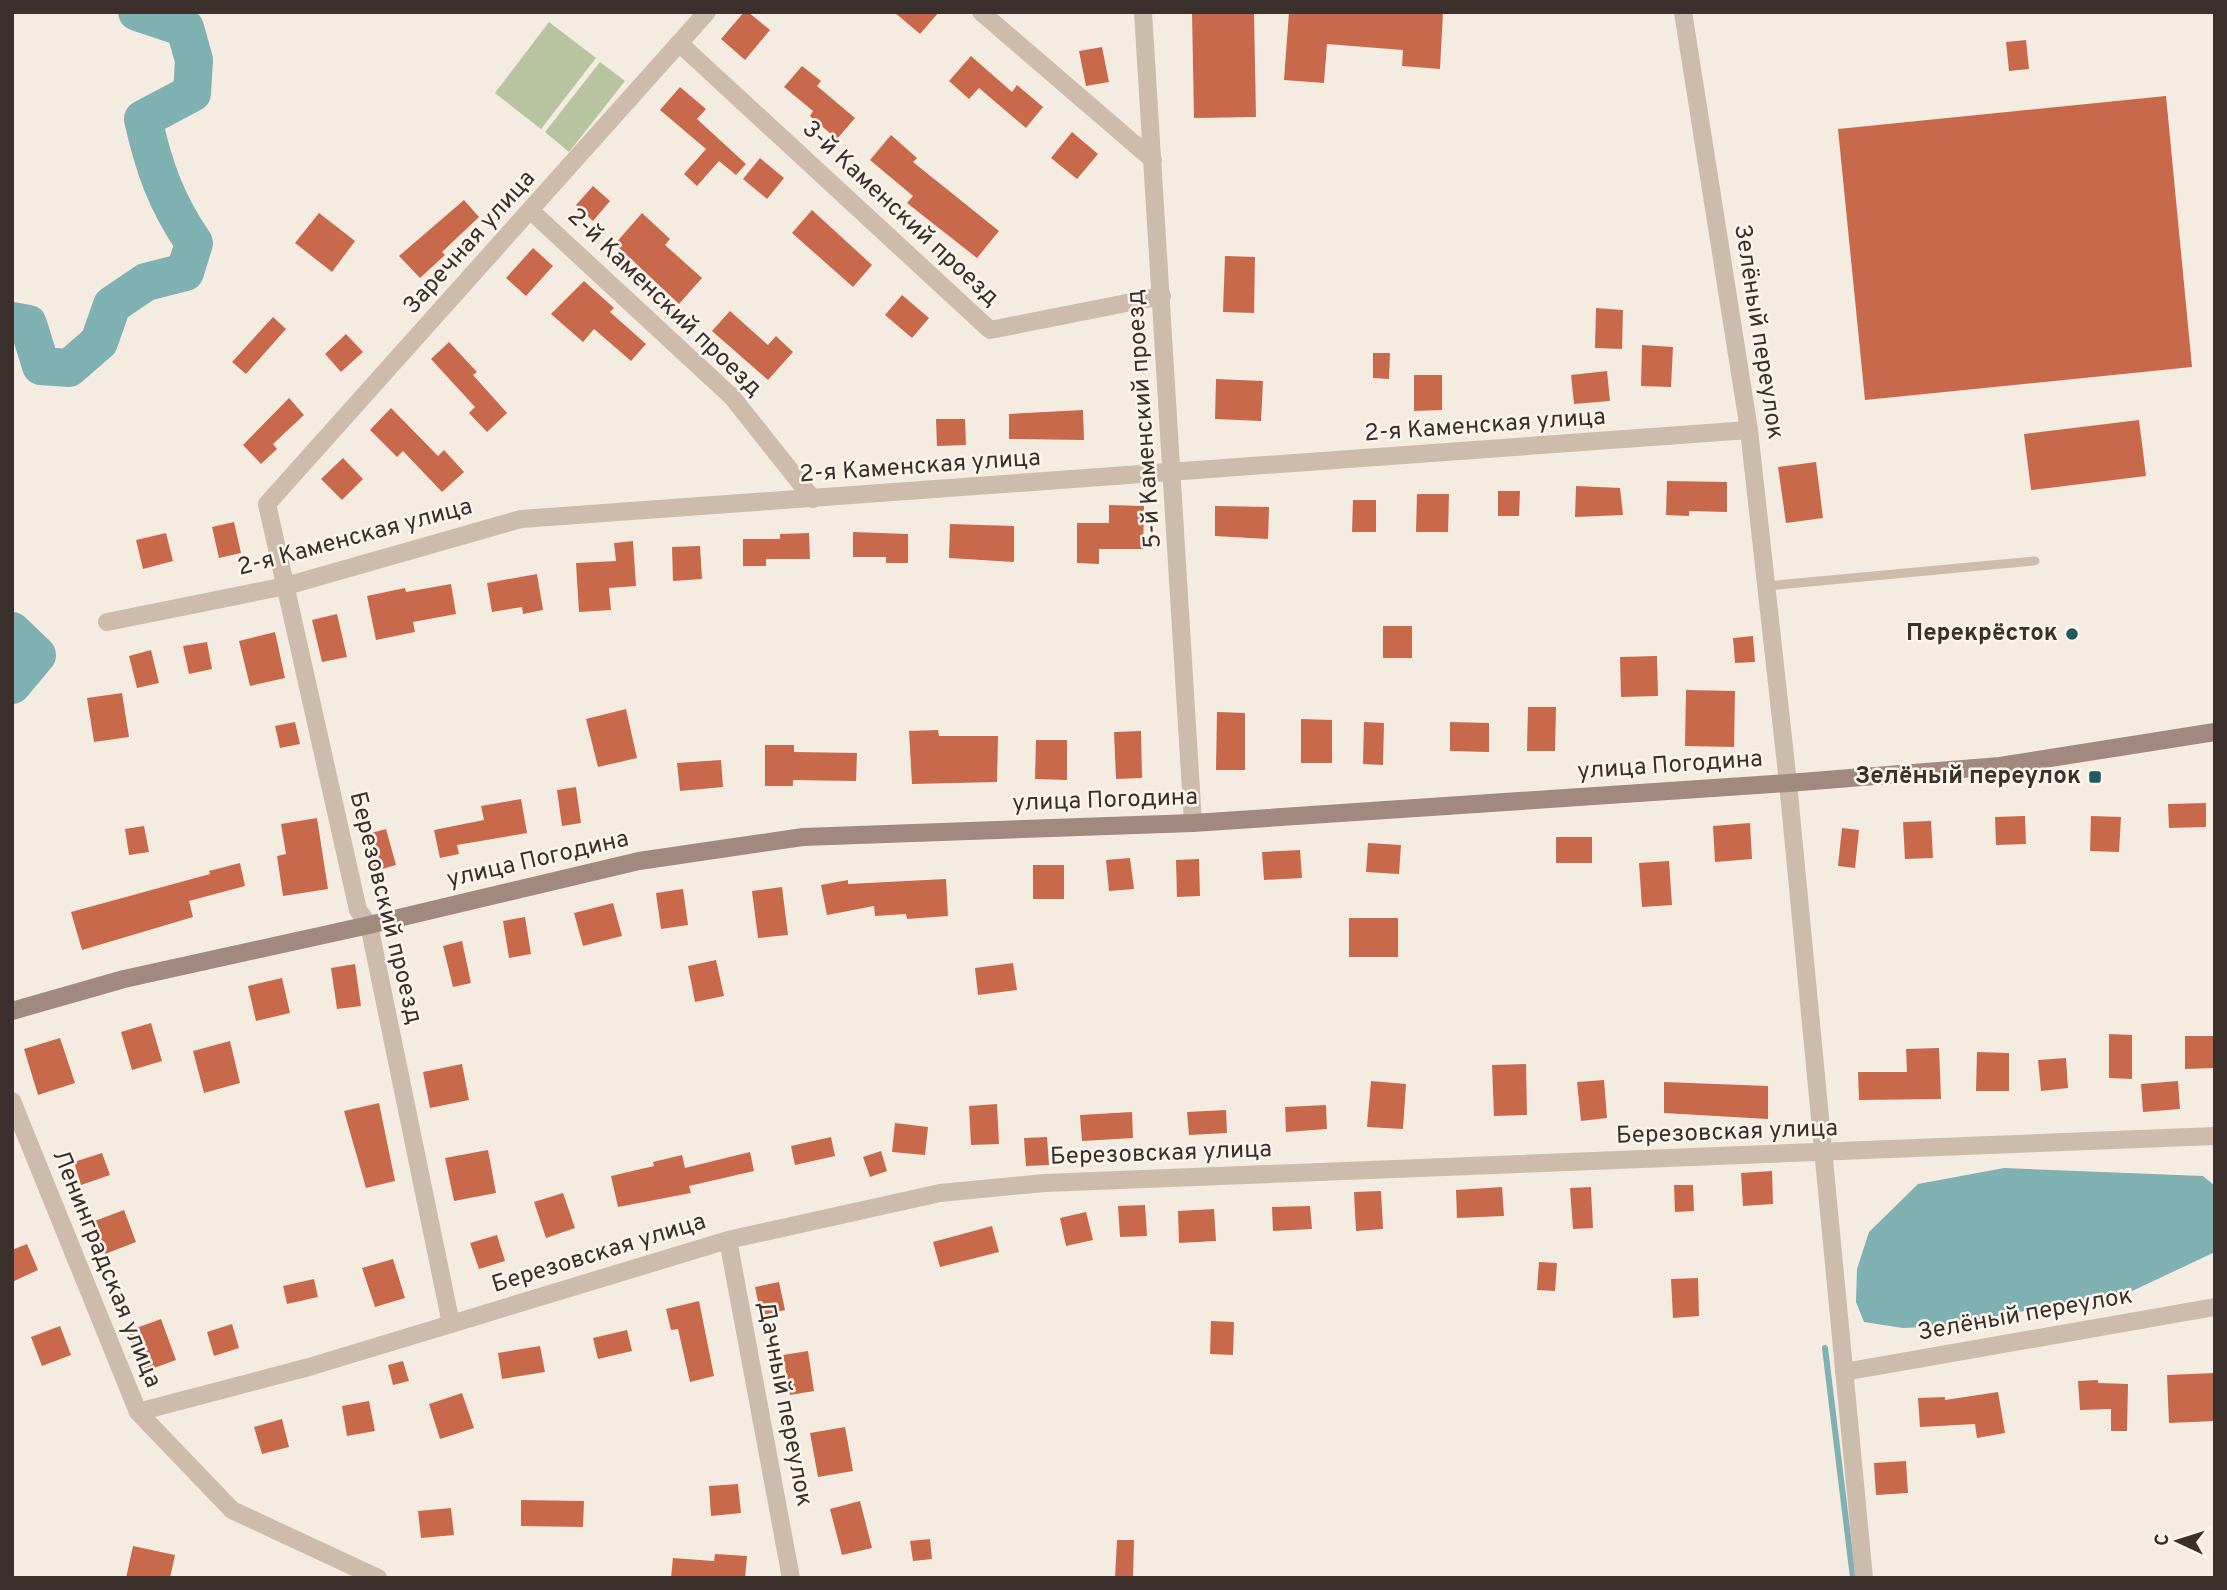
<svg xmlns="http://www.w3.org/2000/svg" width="2227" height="1590" viewBox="0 0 2227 1590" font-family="Overpass,sans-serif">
<rect width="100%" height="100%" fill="#f4ebe1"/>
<g fill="#b8c4a0">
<polygon points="549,22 596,58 541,129 495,93"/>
<polygon points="600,62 625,81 569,152 545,132"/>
</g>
<polygon fill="#7fb0b2" points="2004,1168 2203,1176 2215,1186 2215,1252 2130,1292 1942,1326 1903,1328 1864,1322 1856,1302 1857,1269 1869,1232 1918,1184"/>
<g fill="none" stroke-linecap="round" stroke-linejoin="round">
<polyline stroke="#7fb0b2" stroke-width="6" points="1825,1348 1853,1578"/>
<g stroke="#7fb0b2" stroke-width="38">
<path d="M12 321 28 324 41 366 69 368 99 342 112 305 146 282 185 272 194 243C166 202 154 168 143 119L192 93 194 60 185 28 137 12"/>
<polyline points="12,631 37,655 12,685"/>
</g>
</g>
<g fill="#c8694b">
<polygon points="744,12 748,12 770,30 745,60 721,39"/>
<polygon points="894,12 939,12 920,34"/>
<polygon points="1192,12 1254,12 1256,117 1194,118"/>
<polygon points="1289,12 1443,12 1440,69 1402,66 1403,50 1327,44 1324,83 1284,80"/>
<polygon points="2026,40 2029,69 2009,71 2006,42"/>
<polygon points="1102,47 1109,82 1086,86 1079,51"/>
<polygon points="971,56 1012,92 1017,85 1043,107 1026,128 979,88 969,99 949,81"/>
<polygon points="802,66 821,81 817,86 855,118 837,139 810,116 813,111 784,87"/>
<polygon points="680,87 706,109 697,119 746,164 736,175 719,161 697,186 684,174 706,149 660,110"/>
<polygon points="2166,96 2192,367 1865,400 1838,129"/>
<polygon points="1072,132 1098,154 1077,179 1051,158"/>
<polygon points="891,135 917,158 913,162 999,231 977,258 907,203 913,196 870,160"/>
<polygon points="760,158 784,178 767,199 743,179"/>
<polygon points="593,186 610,201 593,221 576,205"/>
<polygon points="464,200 479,217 442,252 445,255 420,278 399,256"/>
<polygon points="812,210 872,265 853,287 792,233"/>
<polygon points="319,213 355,241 332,272 295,243"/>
<polygon points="642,213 670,239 665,245 702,278 679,304 615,244"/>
<polygon points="533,248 553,266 526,296 506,278"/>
<polygon points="1225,256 1255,257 1254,313 1223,312"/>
<polygon points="584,281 614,308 610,312 646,344 631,361 594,329 583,342 551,314"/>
<polygon points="902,295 929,318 912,338 885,315"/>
<polygon points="1596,308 1623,310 1622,349 1595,348"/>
<polygon points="730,311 768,345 776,336 793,352 768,380 712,331"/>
<polygon points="273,317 286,329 246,374 232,362"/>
<polygon points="346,334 363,352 341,372 325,354"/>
<polygon points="449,342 477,372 473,375 507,413 487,432 469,413 475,407 431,359"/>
<polygon points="1642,345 1673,347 1671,387 1641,386"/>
<polygon points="1373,353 1390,353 1389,379 1373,378"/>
<polygon points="1607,371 1610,401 1574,404 1571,375"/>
<polygon points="1414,375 1442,375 1442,410 1414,411"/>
<polygon points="1216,379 1263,381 1261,421 1215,419"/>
<polygon points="289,398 304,415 273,444 277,449 261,464 243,445"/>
<polygon points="391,408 438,456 444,450 464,472 442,492 403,451 397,457 370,430"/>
<polygon points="1083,410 1084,440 1009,439 1009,414"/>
<polygon points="936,419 965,419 966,445 937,446"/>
<polygon points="2139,420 2146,476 2031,490 2024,434"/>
<polygon points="343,458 363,479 342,500 321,479"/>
<polygon points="1816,462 1823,518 1786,523 1778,467"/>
<polygon points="1667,481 1727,482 1727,512 1689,511 1689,516 1666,515"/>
<polygon points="1576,486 1620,488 1623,515 1575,517"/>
<polygon points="1498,491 1520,491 1519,516 1498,516"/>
<polygon points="1417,494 1449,494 1448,532 1416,532"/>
<polygon points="1353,500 1376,500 1376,532 1352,532"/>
<polygon points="1109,505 1144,506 1143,549 1099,549 1099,564 1077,563 1077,523 1109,523"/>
<polygon points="1215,506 1269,507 1268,539 1215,536"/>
<polygon points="234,522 241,553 219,558 212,527"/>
<polygon points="950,524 1014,526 1014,562 949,558"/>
<polygon points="853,532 908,534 908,563 886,563 886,557 853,557"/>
<polygon points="166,533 173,561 143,569 136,540"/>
<polygon points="809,533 810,559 766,559 766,566 743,566 743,539 780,539 780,534"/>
<polygon points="633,541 636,586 609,588 611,610 579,612 576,563 616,561 614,543"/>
<polygon points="700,546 702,579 673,581 672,547"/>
<polygon points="537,574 543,610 523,614 522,607 492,612 487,583"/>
<polygon points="451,584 456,614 413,622 415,632 376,640 367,596 405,588 406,592"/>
<polygon points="337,614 347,657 322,662 312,620"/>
<rect x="1383" y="626" width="29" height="32"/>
<polygon points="275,632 285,678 250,686 239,641"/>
<polygon points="1753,636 1755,662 1735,663 1733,638"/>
<polygon points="207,642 212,669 189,674 183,646"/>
<polygon points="151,650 159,683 137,688 129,656"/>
<polygon points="1657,656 1658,696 1621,697 1620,657"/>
<polygon points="1686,690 1735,691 1734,747 1685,746"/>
<polygon points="122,693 129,737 94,742 87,698"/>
<polygon points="1528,707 1556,707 1555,751 1527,751"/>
<polygon points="626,709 637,758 598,767 586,719"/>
<polygon points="1217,712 1245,713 1245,770 1216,770"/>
<polygon points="1301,719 1332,720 1332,763 1301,763"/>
<polygon points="295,722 300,744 280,748 275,726"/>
<polygon points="1364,722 1384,723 1383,765 1363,764"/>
<polygon points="1450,722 1489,723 1489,752 1450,751"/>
<polygon points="938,730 939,736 998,736 997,782 912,784 909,731"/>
<polygon points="1141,731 1142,778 1116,779 1114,732"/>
<polygon points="1036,740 1067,740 1067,780 1035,779"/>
<polygon points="765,745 794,745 794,752 857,753 856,781 793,780 793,786 765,786"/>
<polygon points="721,760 723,787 680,791 677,763"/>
<polygon points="576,787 581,823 562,826 557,790"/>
<polygon points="521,799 527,833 457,845 459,854 440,858 434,830 484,820 481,806"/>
<polygon points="2206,803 2206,827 2169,828 2168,804"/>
<polygon points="2025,816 2026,844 1996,845 1995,817"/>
<polygon points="2091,816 2121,817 2119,852 2090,851"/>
<polygon points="317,818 328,889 283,896 277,856 286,854 281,824"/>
<polygon points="1931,821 1933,858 1905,859 1903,822"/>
<polygon points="1750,823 1752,859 1715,862 1713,826"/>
<polygon points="144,826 149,852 129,855 125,829"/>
<polygon points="1842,828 1859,830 1855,868 1838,866"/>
<polygon points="386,829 396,865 375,871 364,835"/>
<rect x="1556" y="837" width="36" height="26"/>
<polygon points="1368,843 1401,845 1399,874 1366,872"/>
<polygon points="1300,850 1302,878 1264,880 1262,852"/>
<polygon points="1130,858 1134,889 1109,891 1106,860"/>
<polygon points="1199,859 1200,896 1177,897 1176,860"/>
<polygon points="1669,861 1672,905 1642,907 1639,863"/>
<polygon points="240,863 245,886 189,901 193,917 82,950 71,912 210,874 209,871"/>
<rect x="1033" y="865" width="31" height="34"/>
<polygon points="946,879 948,916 907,919 906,914 875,916 874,906 827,915 821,885 848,880 848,884"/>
<polygon points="782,887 788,935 758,938 752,891"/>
<polygon points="683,889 688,925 661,929 656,893"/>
<polygon points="613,903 622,936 583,946 574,913"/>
<polygon points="525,917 531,954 509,958 503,921"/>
<rect x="1349" y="918" width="49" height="39"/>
<polygon points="462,941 471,983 453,987 443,946"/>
<polygon points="716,960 724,996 695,1002 688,966"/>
<polygon points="1013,963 1017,990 978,995 975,968"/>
<polygon points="355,964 361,1006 337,1009 331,968"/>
<polygon points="282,978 290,1013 256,1021 248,986"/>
<polygon points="151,1023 162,1061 132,1070 121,1032"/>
<polygon points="2109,1034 2132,1035 2132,1079 2109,1078"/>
<polygon points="2185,1036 2215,1036 2215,1068 2185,1069"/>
<polygon points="60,1038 75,1083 38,1095 24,1049"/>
<polygon points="230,1041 240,1083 204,1093 193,1051"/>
<polygon points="1939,1048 1941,1099 1859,1100 1858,1072 1907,1072 1906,1049"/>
<polygon points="1977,1052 2009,1053 2009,1091 1976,1091"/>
<polygon points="2066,1058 2068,1088 2041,1091 2038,1060"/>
<polygon points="462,1064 469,1100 430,1108 423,1072"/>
<polygon points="1526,1064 1527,1115 1494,1116 1492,1065"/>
<polygon points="1604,1080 1607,1118 1581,1121 1577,1082"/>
<polygon points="1371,1081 1406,1084 1403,1129 1367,1127"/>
<polygon points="2178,1081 2180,1109 2143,1112 2141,1084"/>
<polygon points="1664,1082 1768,1086 1768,1119 1664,1113"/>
<polygon points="379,1103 395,1181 366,1188 344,1111"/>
<polygon points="997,1104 999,1144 971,1145 969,1106"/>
<polygon points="1326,1105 1327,1129 1286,1132 1285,1107"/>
<polygon points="1226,1110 1227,1133 1189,1135 1187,1112"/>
<polygon points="1132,1112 1133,1138 1082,1141 1080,1115"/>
<polygon points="895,1123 928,1127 925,1155 892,1152"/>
<polygon points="831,1137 835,1156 795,1165 791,1146"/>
<polygon points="1047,1137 1049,1165 1026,1166 1024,1138"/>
<polygon points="488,1150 496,1193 454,1201 445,1158"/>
<polygon points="881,1151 887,1171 870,1177 863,1157"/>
<polygon points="750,1152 754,1171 689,1186 691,1193 618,1207 611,1176 654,1166 653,1162 682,1155 685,1168"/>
<polygon points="102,1153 110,1175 81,1185 74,1162"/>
<polygon points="1772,1171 1773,1204 1743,1206 1741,1173"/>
<polygon points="1674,1185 1693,1185 1694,1211 1675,1212"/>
<polygon points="1502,1187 1504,1216 1457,1218 1456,1190"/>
<polygon points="1591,1187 1593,1228 1573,1229 1570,1188"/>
<polygon points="1381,1191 1383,1229 1356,1231 1354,1192"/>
<polygon points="563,1193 575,1228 546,1238 534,1202"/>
<polygon points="1145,1205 1147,1236 1120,1237 1118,1206"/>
<polygon points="1310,1206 1312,1229 1273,1231 1272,1207"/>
<polygon points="1214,1209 1216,1241 1179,1243 1178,1211"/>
<polygon points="124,1210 136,1242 105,1254 92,1222"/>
<polygon points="1086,1212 1093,1240 1066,1246 1060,1218"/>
<polygon points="992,1226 999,1252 940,1267 933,1242"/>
<polygon points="497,1235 505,1261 479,1269 470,1243"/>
<polygon points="27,1244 38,1270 12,1282 12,1250"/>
<polygon points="393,1259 405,1298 375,1307 362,1268"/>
<polygon points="1539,1262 1557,1263 1555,1291 1537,1290"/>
<polygon points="1698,1278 1699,1316 1673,1318 1671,1279"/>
<polygon points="314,1279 318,1297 287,1304 283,1286"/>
<polygon points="779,1282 785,1310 761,1316 755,1287"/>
<polygon points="699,1301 714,1376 690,1382 678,1329 671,1330 666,1309"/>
<polygon points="161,1319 176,1360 143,1372 128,1331"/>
<polygon points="1211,1321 1234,1322 1233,1355 1210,1354"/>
<polygon points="232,1324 239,1348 214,1356 207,1332"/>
<polygon points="60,1326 71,1355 42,1366 31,1337"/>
<polygon points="627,1330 632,1351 598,1359 593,1338"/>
<polygon points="540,1346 545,1372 502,1379 498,1353"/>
<polygon points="808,1351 814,1391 790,1395 783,1355"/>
<polygon points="403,1361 409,1381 393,1385 388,1365"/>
<polygon points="2215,1373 2215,1421 2169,1423 2167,1375"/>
<polygon points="2098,1380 2098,1383 2128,1384 2127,1431 2111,1431 2111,1409 2080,1410 2078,1381"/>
<polygon points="1998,1392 2005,1433 1977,1438 1975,1424 1920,1427 1918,1398 1945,1397 1945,1400"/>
<polygon points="462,1393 474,1428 440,1439 429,1404"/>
<polygon points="369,1401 375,1431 347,1436 342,1406"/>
<polygon points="282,1419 289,1447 262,1454 254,1427"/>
<polygon points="845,1427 853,1471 818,1477 810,1433"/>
<polygon points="1906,1461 1908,1493 1876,1495 1874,1463"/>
<polygon points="738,1484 741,1513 711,1516 709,1486"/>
<polygon points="521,1500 584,1501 583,1527 521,1526"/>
<polygon points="860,1501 872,1548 842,1555 830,1509"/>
<polygon points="451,1508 454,1535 421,1538 418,1511"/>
<polygon points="930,1539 932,1559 913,1561 910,1541"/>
<polygon points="1117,1540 1134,1540 1133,1578 1115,1578"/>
<polygon points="133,1546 175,1555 170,1578 126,1578"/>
<polygon points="715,1554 747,1556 745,1578 671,1578 673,1558 714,1561"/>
</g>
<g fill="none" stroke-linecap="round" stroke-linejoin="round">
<polyline stroke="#cdbbac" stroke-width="9" points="1766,586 2035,561"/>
<g stroke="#cdbbac" stroke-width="18">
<polyline points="981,12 1153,160"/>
<polyline points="1143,12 1193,823"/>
<polyline points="1683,12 1749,430 1788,783 1864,1578"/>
<polyline points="679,43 990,330 1162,296"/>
<polyline points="531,211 732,397 813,499"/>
<polyline points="107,622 286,586 521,519 1749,430"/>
<polyline points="12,1101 138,1412 232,1510 378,1578"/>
<polyline points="728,1240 791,1578"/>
<polyline points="451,1324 369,925 358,910 267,504 707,12"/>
<polyline points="1844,1372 2215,1307"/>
<polyline points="138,1412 309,1367 728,1240 940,1193 1045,1183 2215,1136"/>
</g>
<polyline stroke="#a18a7d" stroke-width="18" points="12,1011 124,979 369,925 639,861 803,837 1193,823 1788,783 2000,766 2215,732"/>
</g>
<g fill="#1f5a5e" stroke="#fbf5ee" stroke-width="2.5">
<circle cx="2072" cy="634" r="7"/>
<rect x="2088" y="770" width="14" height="14" rx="3.5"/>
</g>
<g text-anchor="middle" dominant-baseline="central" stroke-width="5" stroke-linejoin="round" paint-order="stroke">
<g font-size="24" fill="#3b302b" stroke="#fbf5ee">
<text transform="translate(900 214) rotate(43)">3-й Каменский проезд</text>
<text transform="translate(470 243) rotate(-48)">Заречная улица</text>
<text transform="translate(664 303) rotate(44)">2-й Каменский проезд</text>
<text transform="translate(1758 332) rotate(81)">Зелёный переулок</text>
<text transform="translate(1145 419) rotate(-94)">5-й Каменский проезд</text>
<text transform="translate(1485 426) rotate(-4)">2-я Каменская улица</text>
<text transform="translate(920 467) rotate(-4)">2-я Каменская улица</text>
<text transform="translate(355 538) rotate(-15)">2-я Каменская улица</text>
<text transform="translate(1670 766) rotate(-4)">улица Погодина</text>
<text transform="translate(1105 801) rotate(-2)">улица Погодина</text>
<text transform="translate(538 860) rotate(-13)">улица Погодина</text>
<text transform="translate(385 908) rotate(76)">Березовский проезд</text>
<text transform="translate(1727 1133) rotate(-2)">Березовская улица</text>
<text transform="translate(1161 1154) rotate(-2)">Березовская улица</text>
<text transform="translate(599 1254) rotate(-17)">Березовская улица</text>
<text transform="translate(106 1269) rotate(68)">Ленинградская улица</text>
<text transform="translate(2025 1315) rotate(-10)">Зелёный переулок</text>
<text transform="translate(784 1404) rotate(79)">Дачный переулок</text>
</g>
<g font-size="24" font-weight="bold" fill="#3b302b" stroke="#fbf5ee" text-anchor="end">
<text x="2058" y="634">Перекрёсток</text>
<text x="2081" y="777">Зелёный переулок</text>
</g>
</g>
<rect width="2227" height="1590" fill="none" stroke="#3b302b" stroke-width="28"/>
<g transform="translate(2178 1541) rotate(274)" stroke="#fbf5ee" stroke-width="5" paint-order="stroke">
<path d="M0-5L12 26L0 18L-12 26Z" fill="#3b302b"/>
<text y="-10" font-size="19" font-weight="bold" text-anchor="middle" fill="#3b302b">С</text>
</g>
</svg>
